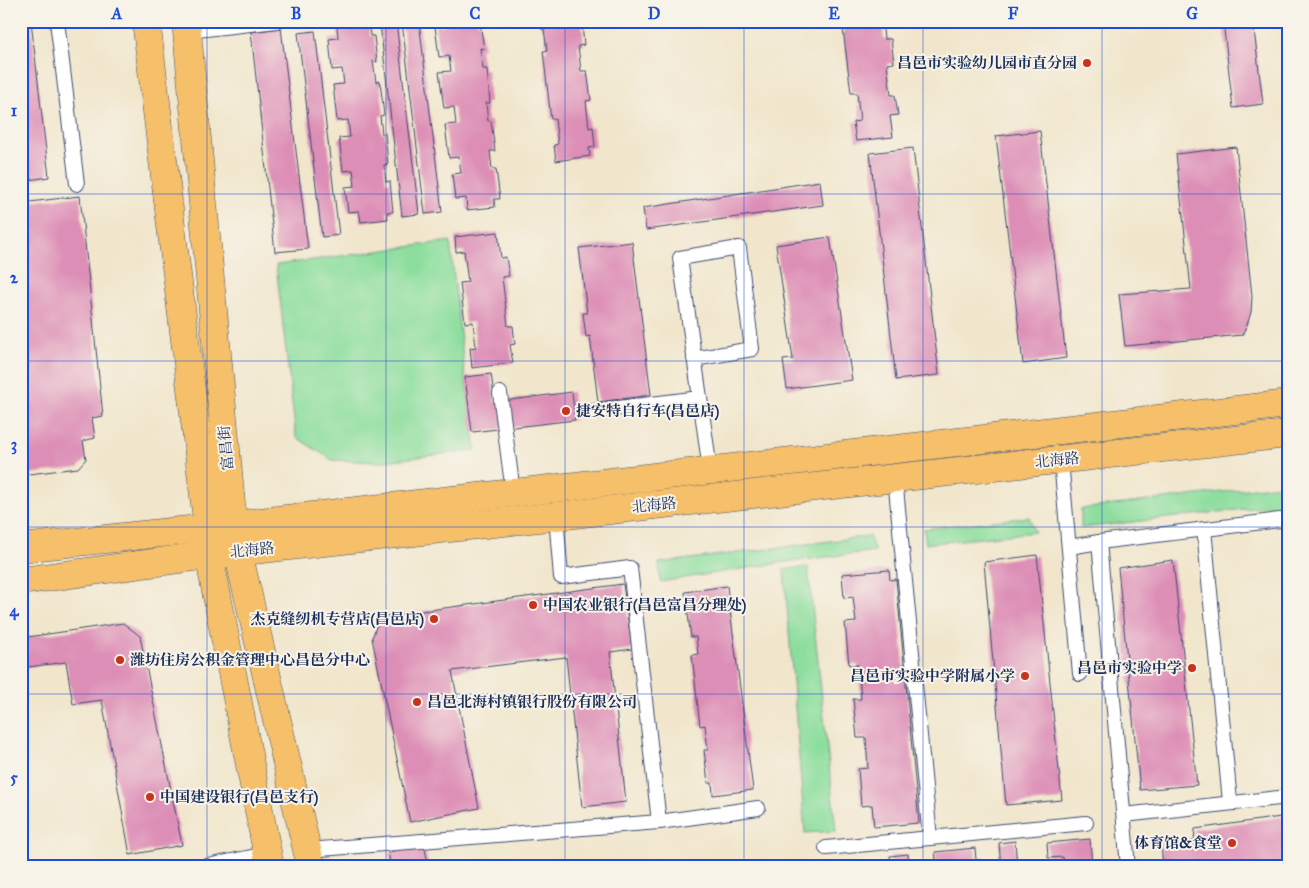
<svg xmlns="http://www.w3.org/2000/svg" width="1309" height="888" viewBox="0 0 1309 888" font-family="'IM FELL Great Primer','Noto Serif SC',serif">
<rect width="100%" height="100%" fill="#f7f3e8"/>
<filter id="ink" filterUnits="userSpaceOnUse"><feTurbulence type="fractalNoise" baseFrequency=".02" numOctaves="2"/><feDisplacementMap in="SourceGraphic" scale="10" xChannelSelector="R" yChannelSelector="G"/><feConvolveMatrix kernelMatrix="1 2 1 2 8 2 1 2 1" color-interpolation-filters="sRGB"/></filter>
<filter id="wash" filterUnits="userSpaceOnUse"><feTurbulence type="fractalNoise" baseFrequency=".0096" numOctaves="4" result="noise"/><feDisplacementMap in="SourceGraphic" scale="20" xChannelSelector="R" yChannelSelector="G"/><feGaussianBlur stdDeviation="1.12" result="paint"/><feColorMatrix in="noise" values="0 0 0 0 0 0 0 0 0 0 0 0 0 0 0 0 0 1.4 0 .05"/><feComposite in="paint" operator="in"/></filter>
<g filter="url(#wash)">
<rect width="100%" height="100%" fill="#f1e6cc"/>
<g fill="#8dde9e" stroke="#54867e">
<polygon points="450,241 465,377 476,450 378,462 332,460 296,437 276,265"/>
<polygon points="1288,484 1288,504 1081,528 1081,509"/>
<polygon points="1029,517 1035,532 926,544 924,529"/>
<polygon points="869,536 875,551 779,563 660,582 659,563"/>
<polygon points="808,567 836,831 805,833 784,569"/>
</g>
<g id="blocks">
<g fill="#dd8eb6">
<polygon points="21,21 31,21 49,177 21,181"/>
<polygon points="360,21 369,21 370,36 374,36 377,62 373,61 376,82 380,81 384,115 380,116 382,134 385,133 388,164 384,165 386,182 390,181 393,212 387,212 388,219 361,222 359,211 348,212 345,187 355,186 353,170 343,171 339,138 350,137 348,120 337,121 333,85 344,84 342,69 332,70 329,39 338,38 337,24"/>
<polygon points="409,21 419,21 442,212 425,214 402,22"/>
<polygon points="444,21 477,21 477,23 480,23 484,49 480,48 483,69 487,69 490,103 486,103 488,121 491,121 495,151 490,151 492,169 496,169 500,199 494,199 495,207 467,210 466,198 455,199 452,174 461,173 459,157 449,158 445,125 456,124 454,107 444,108 439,72 451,71 449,56 439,57 435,26 445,25"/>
<polygon points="540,21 576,21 576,25 582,24 584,45 578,46 581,71 587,71 591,100 586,101 589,128 593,127 595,147 589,148 590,156 556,161 554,145 558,144 555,119 551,119 543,51 547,51 544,29 541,29"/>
<polygon points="842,21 882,21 884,39 891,39 894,63 887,64 891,95 895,95 898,115 890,116 893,137 856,141 853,122 860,121 857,93 851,93"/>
<polygon points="1223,21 1253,21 1263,104 1233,108"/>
<polygon points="396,22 419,214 402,216 380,24"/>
<polygon points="281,28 308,249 275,252 251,32"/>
<polygon points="315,31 339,235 322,237 298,33"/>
<polygon points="1040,131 1066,358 1023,364 996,136"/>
<polygon points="1236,147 1252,296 1251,312 1247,325 1242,335 1125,346 1119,294 1191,289 1176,154"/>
<polygon points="913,148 939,375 896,380 870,153"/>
<polygon points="820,181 823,205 646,230 643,208"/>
<polygon points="80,196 103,416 92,418 95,438 83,441 86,459 78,468 21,475 21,203"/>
<polygon points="498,232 501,258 506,257 509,276 502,277 508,326 513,326 515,344 510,345 513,363 472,368 470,348 476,347 473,322 465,323 460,283 468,282 464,251 456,252 455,237"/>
<polygon points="830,237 852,380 787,389 783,360 793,359 776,245"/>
<polygon points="632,242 651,395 598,402 590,336 586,337 583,313 587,313 579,248"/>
<polygon points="491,374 495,402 572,392 575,420 472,432 465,377"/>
<polygon points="1037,555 1062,800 1006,805 984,562"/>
<polygon points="1173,560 1197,785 1140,790 1118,568"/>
<polygon points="889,570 890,580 896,579 919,823 874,827 872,805 861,806 858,769 868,768 866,738 857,738 853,699 861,699 858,665 849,665 845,623 856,622 853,597 844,598 842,574"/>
<polygon points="623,584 632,649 610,652 626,802 582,807 566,657 452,671 479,808 410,822 372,638 376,627 385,616"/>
<polygon points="727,586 753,790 713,795 712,783 708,783 704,750 708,750 705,725 700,726 692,655 698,654 696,637 691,637 685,592"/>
<polygon points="123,623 140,636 182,845 130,855 102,700 73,704 66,662 21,668 21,638"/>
<polygon points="1288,816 1288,867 1163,867 1161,845 1194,841 1195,829"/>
<polygon points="1090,839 1092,867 1064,867 1063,857 1048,858 1047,843"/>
<polygon points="1015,841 1017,867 1001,867 999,843"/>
<polygon points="424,845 429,867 391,867 388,852"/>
<polygon points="975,848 976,860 981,860 982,867 937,867 935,852"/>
<polygon points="908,854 909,867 891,867 890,856"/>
</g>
</g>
</g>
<g filter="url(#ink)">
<use href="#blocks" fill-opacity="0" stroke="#3b4a6e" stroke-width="1"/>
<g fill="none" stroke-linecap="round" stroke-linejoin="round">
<defs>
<g id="lane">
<polyline points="57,21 77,184"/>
<polyline points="188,31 277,21"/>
<polyline points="500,393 513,492"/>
<polyline points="700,398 710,470"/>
<polyline points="594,411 700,398 680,258 739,248 752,349 694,359"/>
<polyline points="1061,460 1080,674"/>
<polyline points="895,478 930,838"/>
<polyline points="556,516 561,577 630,568 659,822"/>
<polyline points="1204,529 1230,802"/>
<polyline points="1069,547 1099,542"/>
<polyline points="21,811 23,820"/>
<polyline points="1124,815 1288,797"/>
<polyline points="826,848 1086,823"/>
<polyline points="308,850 659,822 758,808"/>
<polyline points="202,867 267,854"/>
<polyline points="1128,867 1099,542 1288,519"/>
</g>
<g id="primary">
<polyline points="146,21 208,528 209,555 270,867"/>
<polyline points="186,21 233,525 238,552 311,867"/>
<polyline points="21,548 208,528 1288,404"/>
<polyline points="21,581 209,555 1288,434"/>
</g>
</defs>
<use href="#lane" stroke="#3b4a6e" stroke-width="16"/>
<use href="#primary" stroke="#3b4a6e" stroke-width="29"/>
<use href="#lane" stroke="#fff" stroke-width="14"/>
<use href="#primary" stroke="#f6c06b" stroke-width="28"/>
</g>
</g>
<path fill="none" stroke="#1d4ed8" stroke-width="1" stroke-opacity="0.55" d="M207 21V867M386 21V867M565 21V867M744 21V867M923 21V867M1102 21V867M21 194H1288M21 361H1288M21 527H1288M21 694H1288"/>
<g fill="#c8321e" stroke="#f7f3e8" stroke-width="2">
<circle cx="1087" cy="63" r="5"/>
<circle cx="566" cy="411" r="5"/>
<circle cx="533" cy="605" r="5"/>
<circle cx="434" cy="619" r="5"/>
<circle cx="120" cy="660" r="5"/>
<circle cx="1192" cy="668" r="5"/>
<circle cx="1025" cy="676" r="5"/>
<circle cx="417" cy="702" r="5"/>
<circle cx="150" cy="797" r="5"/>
<circle cx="1232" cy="843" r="5"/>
</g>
<g text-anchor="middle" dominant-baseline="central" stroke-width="4" stroke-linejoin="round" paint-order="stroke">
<g font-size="15" font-weight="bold" fill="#1b2f5e" stroke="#f7f3e8" text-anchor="end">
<text x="1077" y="63">昌邑市实验幼儿园市直分园</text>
<text x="576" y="411" text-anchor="start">捷安特自行车(昌邑店)</text>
<text x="543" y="605" text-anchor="start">中国农业银行(昌邑富昌分理处)</text>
<text x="424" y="619">杰克缝纫机专营店(昌邑店)</text>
<text x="130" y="660" text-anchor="start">潍坊住房公积金管理中心昌邑分中心</text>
<text x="1182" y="668">昌邑市实验中学</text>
<text x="1015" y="676">昌邑市实验中学附属小学</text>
<text x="427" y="702" text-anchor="start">昌邑北海村镇银行股份有限公司</text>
<text x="160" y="797" text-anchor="start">中国建设银行(昌邑支行)</text>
<text x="1222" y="843">体育馆&amp;食堂</text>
</g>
<g font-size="15" fill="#1b2f5e" stroke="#f7f3e8">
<text transform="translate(226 448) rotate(-95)">富昌街</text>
<text transform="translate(1057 460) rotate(-6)">北海路</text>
<text transform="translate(654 505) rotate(-6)">北海路</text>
<text transform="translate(252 550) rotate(-6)">北海路</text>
</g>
</g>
<rect width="1309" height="888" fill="none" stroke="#f7f3e8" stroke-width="55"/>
<rect x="28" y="28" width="1254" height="832" fill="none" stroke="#1d4ed8" stroke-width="2"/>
<g font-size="16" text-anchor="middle" font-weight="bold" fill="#1d4ed8">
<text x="117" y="19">A</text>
<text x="296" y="19">B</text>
<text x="475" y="19">C</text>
<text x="654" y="19">D</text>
<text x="834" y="19">E</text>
<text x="1013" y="19">F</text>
<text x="1192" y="19">G</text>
<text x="14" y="116">1</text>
<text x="14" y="283">2</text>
<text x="14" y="450">3</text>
<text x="14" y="616">4</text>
<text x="14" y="783">5</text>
</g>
</svg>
